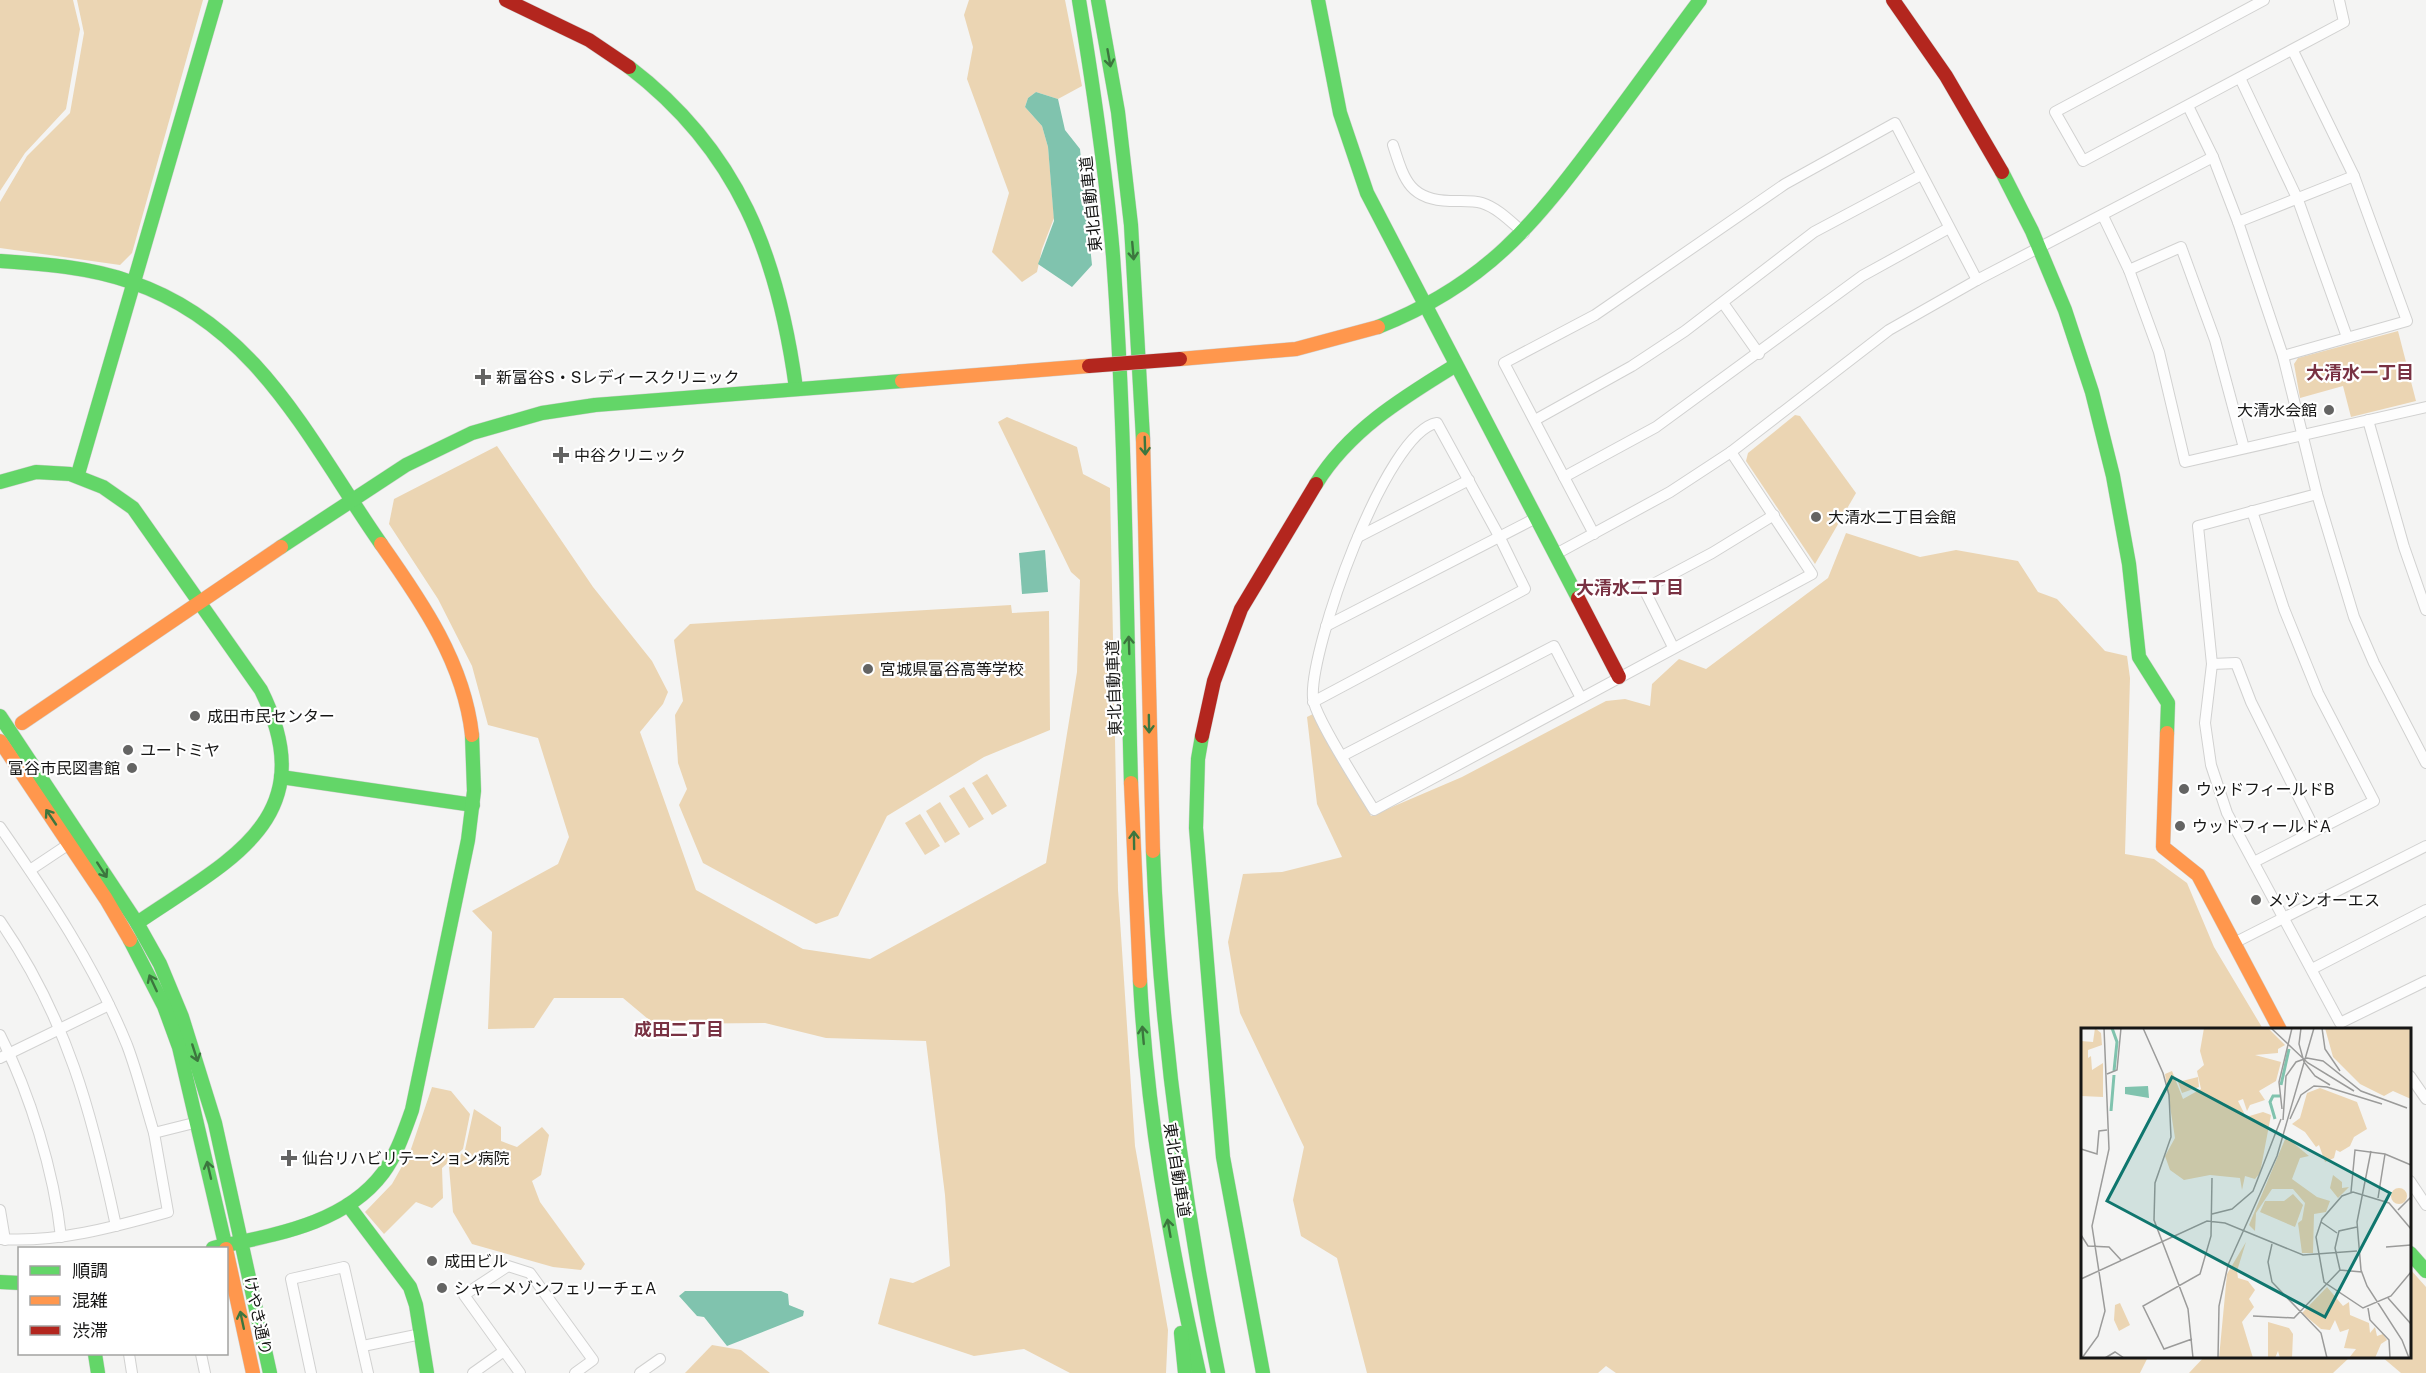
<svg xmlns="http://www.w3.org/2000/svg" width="2426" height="1373" viewBox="0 0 2426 1373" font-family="'Public Sans','Noto Sans JP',sans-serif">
<rect width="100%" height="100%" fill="#f4f4f3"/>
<g fill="#ebd5b3">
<polygon points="0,0 73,0 80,29 66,109 25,153 0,191"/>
<polygon points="77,0 203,0 132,253 120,265 0,248 0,202 27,156 70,113 84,33"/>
<polygon points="969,0 1065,0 1082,86 1058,99 1036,92 1028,98 1025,107 1042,126 1048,147 1054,218 1042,249 1037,272 1022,282 992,252 1009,193 967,79 973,47 964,15"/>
<polygon points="2398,331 2416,401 2351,417 2343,386 2300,398 2294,364 2298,358"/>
<polygon points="1795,415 1800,416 1856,493 1815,564 1746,461 1748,453"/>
<polygon points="1007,417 1077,447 1083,474 1110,488 1118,890 1135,1146 1168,1330 1166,1373 1070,1373 1024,1349 974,1356 878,1324 890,1278 913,1283 950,1266 945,1195 926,1041 826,1038 765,1023 654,1024 623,998 554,998 534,1028 488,1029 492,932 472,911 558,864 569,837 538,738 488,725 472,666 438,599 389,524 394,499 497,446 593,587 652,661 668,692 663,704 640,732 696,890 803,949 870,959 1046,863 1077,672 1080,580 1071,572 998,422"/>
<polygon points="1846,533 1920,557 1956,550 2018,561 2038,592 2057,599 2105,651 2127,656 2130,678 2125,854 2154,859 2187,883 2214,947 2263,1029 2082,1030 2082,1356 2148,1357 2140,1373 1616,1373 1606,1366 1598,1373 1367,1373 1337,1258 1301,1236 1293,1200 1304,1147 1240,1013 1228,942 1243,874 1282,872 1342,857 1317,804 1307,717 1315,713 1371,816 1462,777 1606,701 1625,699 1650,706 1652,684 1679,659 1706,669 1828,578"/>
<polygon points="1011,605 1012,613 1049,611 1050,730 984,757 887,816 838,916 816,924 703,863 679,805 687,789 678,763 675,715 683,701 674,640 690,624"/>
<polygon points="987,774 1007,806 992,815 972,783"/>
<polygon points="964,787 984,819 969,828 949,796"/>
<polygon points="940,802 960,834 945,843 926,811"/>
<polygon points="920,814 940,846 925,855 905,823"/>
<polygon points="432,1087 451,1091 470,1114 463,1149 442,1168 443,1198 432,1208 416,1202 384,1234 365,1212 392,1184 410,1152"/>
<polygon points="474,1109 501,1127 501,1141 517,1147 542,1127 549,1135 541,1175 532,1181 540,1202 585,1264 581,1270 553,1267 472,1244 453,1212 449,1167 465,1150"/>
<polygon points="2410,1269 2426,1287 2426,1373 2401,1373 2382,1357 2410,1356"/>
<polygon points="712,1345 741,1350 770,1373 685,1373"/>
<polygon points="2205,1356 2350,1356 2350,1357 2333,1373 2189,1373"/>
</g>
<g fill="#80c3ae">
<polygon points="1036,92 1058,99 1065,130 1080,149 1092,265 1072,287 1038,264 1054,221 1048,147 1042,126 1025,107 1028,98"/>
<polygon points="1045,550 1048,592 1022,594 1019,553"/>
<polygon points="685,1291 781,1291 788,1294 789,1305 804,1311 803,1316 727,1346 704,1317 697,1316 679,1296"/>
</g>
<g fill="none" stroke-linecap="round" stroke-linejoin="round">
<defs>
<g id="street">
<polyline points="2264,0 2055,112 2083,161 2344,22 2339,0"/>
<polyline points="2240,78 2298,200 2347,337"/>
<polyline points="2188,106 2213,157 2238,222 2283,356 2317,494 2354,617 2374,663 2426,763"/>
<path d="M1393 145C1404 179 1409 200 1450 201 1460 201 1473 200 1482 203 1498 208 1512 223 1524 233"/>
<polyline points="2103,216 2129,270 2159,352 2185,462 2426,407"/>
<polyline points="2238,222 2354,176"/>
<polyline points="2129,270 2181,247 2215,340 2244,448"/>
<polyline points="1723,303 1759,354"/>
<polyline points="2283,356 2407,321 2354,176 2293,51"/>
<polyline points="1535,420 1632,366 1685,331 1814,232 1921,175"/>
<polyline points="2368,420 2404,547 2426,610"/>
<polyline points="1564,477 1656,427 1862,276 1949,228"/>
<polyline points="2317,494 2198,526 2212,664 2205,723 2211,765 2227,813 2340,1023 2426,981"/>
<polyline points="2252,511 2284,609 2318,693 2374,801 2254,862"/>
<polyline points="1594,534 1504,363 1595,315 1785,184 1895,123 1977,280"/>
<polyline points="1358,537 1469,480"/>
<polyline points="1556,554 1670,492 1731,452 1889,330 1977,280 2213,157"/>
<polyline points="1326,626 1536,518"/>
<polyline points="1673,647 1644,589 1712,553 1774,515"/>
<polyline points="2212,664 2236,663 2251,702 2315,830"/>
<path d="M1313 702 1525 589 1499 536 1437 423C1386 431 1309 650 1313 698 1314 716 1362 790 1374 810L1812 574 1731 452"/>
<polyline points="1342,756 1554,646 1581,698"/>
<path d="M0 827C48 896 95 966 127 1045 138 1074 145 1104 154 1133L198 1122"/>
<polyline points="30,870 69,844"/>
<path d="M0 921C67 1018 92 1113 116 1226"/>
<polyline points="2234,943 2426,846"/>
<polyline points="2312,969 2426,910"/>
<path d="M0 1035C30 1093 54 1172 61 1237"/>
<polyline points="0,1058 109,1005"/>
<polyline points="2410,1076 2426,1099"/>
<polyline points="2410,1181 2426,1205"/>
<polyline points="0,1210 5,1240"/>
<path d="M0 1239C57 1243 114 1227 168 1212L154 1133"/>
<polyline points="363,1346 421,1334"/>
<polyline points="129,1354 132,1373"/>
<polyline points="201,1354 205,1373"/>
<polyline points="311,1373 291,1279 344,1267 368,1373"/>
<polyline points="473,1373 504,1351"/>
<polyline points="520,1373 464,1295 508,1266 530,1273 593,1360 575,1373"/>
<polyline points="640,1373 660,1359"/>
</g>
<g id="fast">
<path d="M1079 0C1093 85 1106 170 1113 256 1126 432 1126 607 1131 783"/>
<polyline points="1098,0 1118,112 1131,225 1143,439"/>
<polyline points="1318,0 1340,113 1367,193 1578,598"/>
<path d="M629 67C739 151 778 256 796 388"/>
<polyline points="2002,172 2032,231 2065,310 2092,392 2113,476 2129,564 2139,657 2168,703 2167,733"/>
<path d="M0 261C44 264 89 267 131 282 258 325 309 441 381 544"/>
<path d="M1378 327C1487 284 1534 224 1602 133 1635 89 1667 44 1700 0"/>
<polyline points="78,474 216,0"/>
<path d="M0 482 36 472 70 474 103 487 133 508 261 690C325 819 229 860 137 923"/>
<path d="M1316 484C1349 430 1404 397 1456 365"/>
<polyline points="281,547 406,465 472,433 542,413 595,405 902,381"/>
<polyline points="0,716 137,923 160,964 182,1017 215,1123 270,1373"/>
<polyline points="1202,736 1198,759 1196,828 1223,1157 1263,1373"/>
<polyline points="281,777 473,805"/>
<path d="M1153 851C1160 1027 1183 1200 1218 1373"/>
<polyline points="130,940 164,1006 179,1047 226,1248"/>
<path d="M1140 981C1147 1114 1170 1243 1199 1373"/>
<polyline points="348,1205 410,1287 416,1305 427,1373"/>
<path d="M213 1248C272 1235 344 1225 383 1173 397 1154 404 1132 412 1110L468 840 474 791 472 735"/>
<polyline points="2410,1253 2426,1271"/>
<polyline points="0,1282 20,1283"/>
<polyline points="1181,1333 1185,1373"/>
<polyline points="95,1354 98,1373"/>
</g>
<g id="slow">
<polyline points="1180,359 1296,349 1378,327"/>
<polyline points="902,381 1089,366"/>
<polyline points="1143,439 1153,851"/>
<path d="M381 544C422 602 464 663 472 735"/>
<polyline points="22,723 281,547"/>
<polyline points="2167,733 2163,847 2198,875 2280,1030"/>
<polyline points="0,741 106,899 130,940"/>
<polyline points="1131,783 1140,981"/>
<polyline points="226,1249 253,1373"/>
</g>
<g id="jam">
<polyline points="506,0 589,40 629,67"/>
<polyline points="1893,0 1946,76 2002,172"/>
<polyline points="1578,598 1619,677"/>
<polyline points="1202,736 1214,681 1241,609 1316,484"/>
</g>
</defs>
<use href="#street" stroke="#d1d1d0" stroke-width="12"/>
<use href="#fast" stroke="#d1d1d0" stroke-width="15"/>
<use href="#slow" stroke="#d1d1d0" stroke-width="15"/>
<use href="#jam" stroke="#d1d1d0" stroke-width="15"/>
<use href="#street" stroke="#fdfdfd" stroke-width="10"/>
<use href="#fast" stroke="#63d668" stroke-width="14"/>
<use href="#slow" stroke="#ff974d" stroke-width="14"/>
<use href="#jam" stroke="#b3261e" stroke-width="14"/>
<defs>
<polyline id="jam-bridge" points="1089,366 1180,359"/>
</defs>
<use href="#jam-bridge" stroke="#d1d1d0" stroke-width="15" stroke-linecap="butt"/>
<use href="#jam-bridge" stroke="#b3261e" stroke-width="14"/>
</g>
<defs><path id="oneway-shaft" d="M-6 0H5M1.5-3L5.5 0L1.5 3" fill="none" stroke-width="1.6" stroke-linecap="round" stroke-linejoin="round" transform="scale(1.5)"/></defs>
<g stroke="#3c763e">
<use href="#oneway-shaft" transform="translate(1109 58) rotate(80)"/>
<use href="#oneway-shaft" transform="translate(1133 251) rotate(85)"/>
<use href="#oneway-shaft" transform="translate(1145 446) rotate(88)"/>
<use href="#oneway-shaft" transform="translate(1129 645) rotate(-92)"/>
<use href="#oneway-shaft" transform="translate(1149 724) rotate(89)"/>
<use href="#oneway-shaft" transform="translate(51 817) rotate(-124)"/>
<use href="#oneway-shaft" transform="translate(1134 840) rotate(-91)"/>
<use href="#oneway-shaft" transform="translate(102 870) rotate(57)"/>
<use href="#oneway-shaft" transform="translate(153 983) rotate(-115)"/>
<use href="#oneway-shaft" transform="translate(1143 1035) rotate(-95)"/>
<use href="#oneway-shaft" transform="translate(195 1053) rotate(72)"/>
<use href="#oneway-shaft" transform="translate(209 1170) rotate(-103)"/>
<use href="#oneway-shaft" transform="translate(1169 1228) rotate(-100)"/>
<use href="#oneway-shaft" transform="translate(242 1320) rotate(-102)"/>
</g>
<g fill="#646463" stroke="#fff" stroke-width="2">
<path d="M480 368h6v6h6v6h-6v6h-6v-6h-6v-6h6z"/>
<circle cx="2329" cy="410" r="6"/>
<path d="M558 446h6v6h6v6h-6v6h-6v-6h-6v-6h6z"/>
<circle cx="1816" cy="517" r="6"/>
<circle cx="868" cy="669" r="6"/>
<circle cx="195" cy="716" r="6"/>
<circle cx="128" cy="750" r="6"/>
<circle cx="132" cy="768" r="6"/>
<circle cx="2184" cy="789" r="6"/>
<circle cx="2180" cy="826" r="6"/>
<circle cx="2256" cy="900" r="6"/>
<path d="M286 1149h6v6h6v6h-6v6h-6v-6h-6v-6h6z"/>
<circle cx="432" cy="1261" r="6"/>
<circle cx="442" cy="1288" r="6"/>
</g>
<g text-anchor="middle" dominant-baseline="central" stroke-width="4.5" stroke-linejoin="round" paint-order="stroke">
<g font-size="16" fill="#161615" stroke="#fff">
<text transform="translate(1091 204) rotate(-96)">東北自動車道</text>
<text transform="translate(1114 688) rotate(-92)">東北自動車道</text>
<text transform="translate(1177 1170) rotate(81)">東北自動車道</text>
<text transform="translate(258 1316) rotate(78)">けやき通り</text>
</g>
<g font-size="16" fill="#161615" stroke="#fff" text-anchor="start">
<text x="496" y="377">新富谷S・Sレディースクリニック</text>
<text x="2317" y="410" text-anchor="end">大清水会館</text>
<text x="574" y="455">中谷クリニック</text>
<text x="1828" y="517">大清水二丁目会館</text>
<text x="880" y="669">宮城県富谷高等学校</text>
<text x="207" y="716">成田市民センター</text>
<text x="140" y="750">ユートミヤ</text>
<text x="120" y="768" text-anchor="end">富谷市民図書館</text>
<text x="2196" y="789">ウッドフィールドB</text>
<text x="2192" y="826">ウッドフィールドA</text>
<text x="2268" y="900">メゾンオーエス</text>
<text x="302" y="1158">仙台リハビリテーション病院</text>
<text x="444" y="1261">成田ビル</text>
<text x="454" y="1288">シャーメゾンフェリーチェA</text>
</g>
<g font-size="18" font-weight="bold" fill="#793243" stroke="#fff">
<text x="2360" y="372">大清水一丁目</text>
<text x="1630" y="587">大清水二丁目</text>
<text x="679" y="1029">成田二丁目</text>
</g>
</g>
<g transform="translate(2081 1028)">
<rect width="330" height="330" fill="#f4f4f3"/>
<path d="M14 0 20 5 21 17 7 22V30L10 28 11 42 22 35V69L0 68V13L12 14ZM123 0H187L204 17 197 21V25L174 27 200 34 195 53 178 63 184 72 169 77 166 83 162 71 157 73 165 89 182 84 190 87 179 145 174 151 164 148 161 162 159 150 129 147 103 152 89 142 84 128 94 110 84 46 91 43 102 71 120 61 116 43 123 37 119 23ZM244 0H330V71L312 63 303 68 279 56 252 29ZM117 49 118 59 101 65 97 54ZM239 60 276 74 286 101 273 109 269 118 259 124 255 122 253 130 244 134 238 117 235 119 224 104 211 96 219 90 226 65ZM205 109 228 128 219 130 211 151 236 169 249 173 245 184 233 186 232 225H221L217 195 221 192 224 175 212 161H191L175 185 174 203 168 197ZM252 147 261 154V160L268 159 257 170 249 160ZM310 168a8 8 0 1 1 16 0a8 8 0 1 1-16 0ZM212 166 222 177 214 199 179 184 184 173H203ZM165 214 156 243 157 250 167 253 174 262 168 271 173 279 161 294 172 330H138L146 246ZM246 259 262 278 268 274 269 287 288 295 289 305 294 299 296 308 302 306 306 312 300 316 294 330H268L275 321 263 320 268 301 259 304 254 292 249 302 240 301 221 285ZM39 275 49 297 38 303 33 292 34 277ZM187 294 208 300 212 306 211 330H199L197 323 194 330H187Z" fill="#ebd5b3"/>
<path d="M67 58 68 70 44 66V59Z" fill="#80c3ae"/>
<path fill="none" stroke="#80c3ae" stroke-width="3" d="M31 0 36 14 33 43M200 57 208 21M30 83 33 47M194 91 189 74 192 68H199"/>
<path fill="none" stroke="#9b9b9a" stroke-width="1.5" d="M62 0 82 45 88 67 90 109 74 155 73 192 107 281 112 330M190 0 227 35 273 63M220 0 218 16 223 34 234 48 249 57M241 0 244 21 259 43M26 46 36 42 40 0M201 81 198 54 211 0M209 91 220 67 233 58 246 59 301 76M202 92 205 48 215 34 226 30 242 33 280 63 326 80M0 121 16 126 18 103 26 102M290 123 276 194 280 242 286 258 321 312 328 330M270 164 274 122 304 126 330 137M297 170 304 126M317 182 330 169M131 186 151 181 172 163 200 91M240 194 256 205M276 199 258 203 254 220 259 242 281 244M330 201 308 175 272 164 261 168 241 191 235 209 243 254 282 280 310 268 330 244M0 207 7 218 28 219 40 232M191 216 187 234 191 254 240 305 246 330M305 219 330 217M0 251 126 193 144 195 222 227 276 223M307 270 330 296M287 280 289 292 308 312 309 330M172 288 213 290 259 242M111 311 83 321 62 278 119 246 130 208 131 150M1 330 17 308 24 283 11 198 28 121 23 0M24 330 34 324 43 330M137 330 138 278 147 237 196 128 233 0"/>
<path fill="#0f766e" fill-opacity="0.15" stroke="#0f766e" stroke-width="3" d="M91 49 309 165 244 289 26 173Z"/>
<rect width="330" height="330" fill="none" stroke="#161615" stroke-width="3"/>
</g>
<rect x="18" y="1247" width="210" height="108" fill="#ffffff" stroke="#a2a2a1" stroke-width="1.5"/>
<rect x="30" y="1266" width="30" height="9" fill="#63d668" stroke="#a2a2a1" stroke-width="1.5"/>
<text x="72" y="1277" font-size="18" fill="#161615">順調</text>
<rect x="30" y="1296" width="30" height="9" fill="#ff974d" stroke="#a2a2a1" stroke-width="1.5"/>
<text x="72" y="1307" font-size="18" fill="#161615">混雑</text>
<rect x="30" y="1326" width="30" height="9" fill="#b3261e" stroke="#a2a2a1" stroke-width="1.5"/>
<text x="72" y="1337" font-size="18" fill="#161615">渋滞</text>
</svg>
